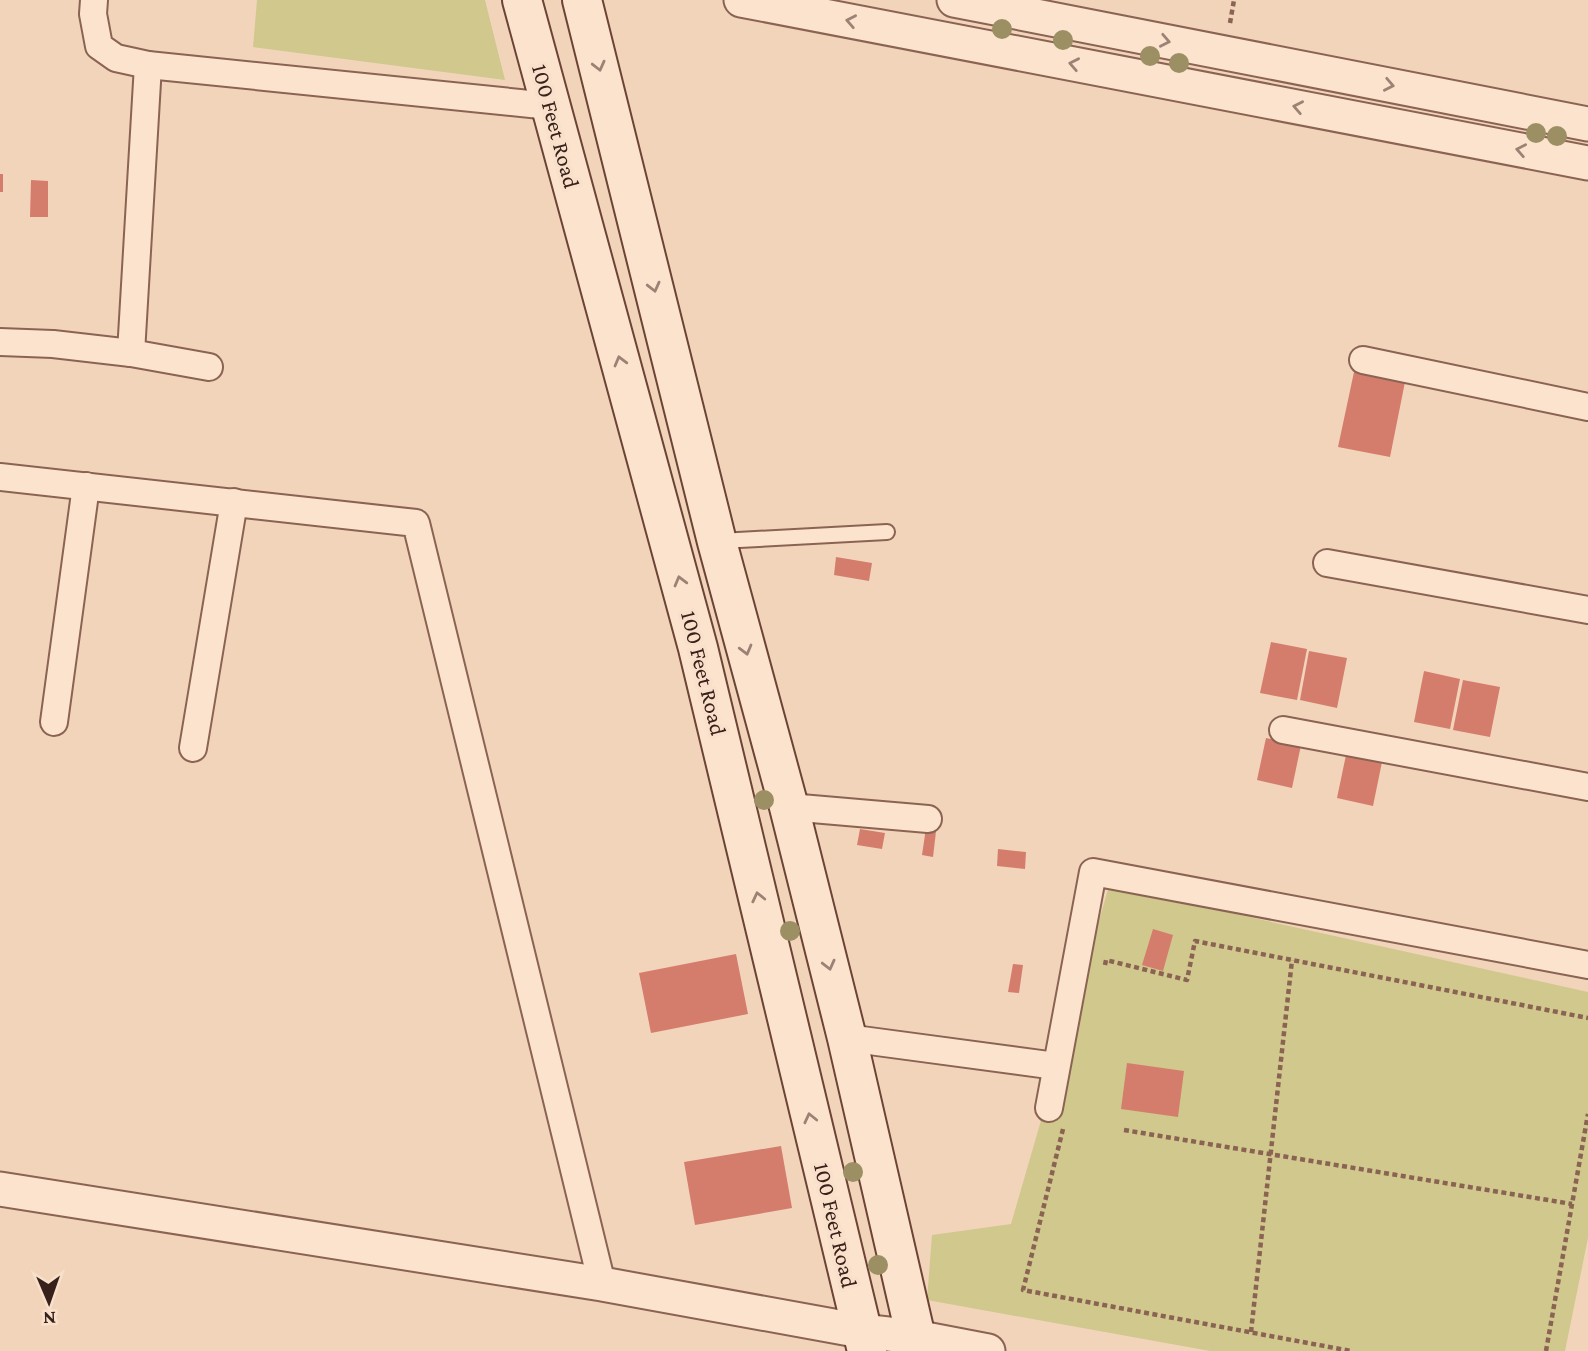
<svg xmlns="http://www.w3.org/2000/svg" width="1588" height="1351" viewBox="0 0 1588 1351" font-family="'Crimson Pro',serif">
<rect width="100%" height="100%" fill="#f2d4ba"/>
<g fill="#d1c88e">
<polygon points="257,0 485,0 505,80 253,47"/>
<polygon points="1109,886 1588,992 1588,1238 1565,1351 1210,1351 927,1300 932,1235 1011,1224"/>
</g>
<g fill="#d47d6c">
<rect x="0" y="174" width="3" height="18"/>
<polygon points="31,180 48,181 48,217 30,217"/>
<polygon points="1354,372 1405,382 1390,457 1338,447"/>
<polygon points="836,557 872,563 869,581 834,575"/>
<polygon points="1271,642 1307,649 1297,700 1260,693"/>
<polygon points="1309,651 1347,658 1337,708 1300,700"/>
<polygon points="1424,671 1460,679 1450,729 1414,722"/>
<polygon points="1463,680 1500,687 1490,737 1453,730"/>
<polygon points="1266,738 1301,745 1292,788 1257,780"/>
<polygon points="1346,755 1382,762 1373,806 1337,798"/>
<polygon points="927,821 937,823 933,857 922,855"/>
<polygon points="860,829 885,833 882,849 857,845"/>
<polygon points="998,849 1026,852 1025,869 997,866"/>
<polygon points="1153,929 1173,935 1163,971 1142,965"/>
<polygon points="736,954 748,1014 651,1033 639,973"/>
<polygon points="1013,964 1023,965 1019,993 1008,992"/>
<polygon points="1127,1063 1184,1071 1178,1117 1121,1109"/>
<polygon points="781,1146 792,1208 695,1225 684,1162"/>
</g>
<g fill="none" stroke-linecap="round" stroke-linejoin="round">
<defs>
<polyline id="service" points="720,541 887,532"/>
<g id="minor">
<polyline points="94,0 93,14 99,46 116,58 148,65 550,106"/>
<polyline points="0,342 53,344 131,353 148,65"/>
<polyline points="131,353 209,367"/>
<polyline points="1363,360 1588,407"/>
<polyline points="0,477 416,523 602,1284"/>
<polyline points="1327,563 1588,610"/>
<polyline points="54,722 86,486"/>
<polyline points="1283,730 1588,787"/>
<polyline points="193,748 234,502"/>
<polyline points="789,807 928,819"/>
<polyline points="847,1038 1056,1066"/>
<polyline points="1049,1108 1093,872 1588,965"/>
</g>
<g id="tertiary">
<polyline points="741,0 1588,163"/>
<polyline points="954,0 1588,124"/>
<polyline points="0,1189 602,1284 861,1331 915,1337 988,1351"/>
</g>
<g id="secondary">
<polyline points="522,0 698,648 867,1351"/>
<polyline points="582,0 717,542 789,807 847,1038 919,1351"/>
</g>
</defs>
<use href="#service" stroke="#8a6353" stroke-width="18"/>
<use href="#minor" stroke="#8a6353" stroke-width="30"/>
<use href="#tertiary" stroke="#8a6353" stroke-width="37"/>
<use href="#secondary" stroke="#6c4436" stroke-width="42"/>
<g stroke="#8a6353" stroke-width="4.5" stroke-dasharray="5 3.5" stroke-linecap="butt">
<polyline points="1230,23 1234,0"/>
<polyline points="1105,965 1106,960 1187,980 1195,941 1588,1018"/>
<polyline points="1063,1129 1023,1290 1351,1351"/>
<polyline points="1124,1130 1572,1204"/>
<polyline points="1251,1332 1292,960"/>
<polyline points="1546,1351 1588,1114"/>
</g>
<use href="#service" stroke="#fce3ce" stroke-width="14"/>
<use href="#minor" stroke="#fce3ce" stroke-width="26"/>
<use href="#tertiary" stroke="#fce3ce" stroke-width="33"/>
<use href="#secondary" stroke="#fce3ce" stroke-width="38"/>
</g>
<g fill="#9c8f64">
<circle cx="1002" cy="29" r="10"/>
<circle cx="1063" cy="40" r="10"/>
<circle cx="1150" cy="56" r="10"/>
<circle cx="1179" cy="63" r="10"/>
<circle cx="1536" cy="133" r="10"/>
<circle cx="1557" cy="136" r="10"/>
<circle cx="764" cy="800" r="10"/>
<circle cx="790" cy="931" r="10"/>
<circle cx="853" cy="1172" r="10"/>
<circle cx="878" cy="1265" r="10"/>
</g>
<defs><path id="oneway-chevron" d="M-2-3.5L2.5 0L-2 3.5" fill="none" stroke-width="1.6" stroke-linecap="round" stroke-linejoin="round" transform="scale(1.75)"/></defs>
<g stroke="#9a8274">
<use href="#oneway-chevron" transform="translate(851 21) rotate(-169)"/>
<use href="#oneway-chevron" transform="translate(1165 41) rotate(11)"/>
<use href="#oneway-chevron" transform="translate(1074 64) rotate(-169)"/>
<use href="#oneway-chevron" transform="translate(599 66) rotate(76)"/>
<use href="#oneway-chevron" transform="translate(1389 85) rotate(11)"/>
<use href="#oneway-chevron" transform="translate(1298 107) rotate(-169)"/>
<use href="#oneway-chevron" transform="translate(1521 150) rotate(-169)"/>
<use href="#oneway-chevron" transform="translate(654 287) rotate(76)"/>
<use href="#oneway-chevron" transform="translate(620 361) rotate(-105)"/>
<use href="#oneway-chevron" transform="translate(680 581) rotate(-105)"/>
<use href="#oneway-chevron" transform="translate(746 650) rotate(75)"/>
<use href="#oneway-chevron" transform="translate(758 897) rotate(-103)"/>
<use href="#oneway-chevron" transform="translate(829 965) rotate(76)"/>
<use href="#oneway-chevron" transform="translate(810 1118) rotate(-103)"/>
</g>
<g text-anchor="middle" dominant-baseline="central" stroke-width="7" stroke-linejoin="round" paint-order="stroke">
<g font-size="23" fill="#38211a" stroke="#f9e0cb">
<text transform="translate(556 126) rotate(75)">100 Feet Road</text>
<text transform="translate(704 673) rotate(76)">100 Feet Road</text>
<text transform="translate(836 1225) rotate(77)">100 Feet Road</text>
</g>
</g>
<g transform="translate(49 1302) rotate(178)" stroke="#f9e0cb" stroke-width="5" paint-order="stroke">
<path d="M0-5L12 26L0 18L-12 26Z" fill="#38211a"/>
<text y="-10" font-size="19" font-weight="bold" text-anchor="middle" fill="#38211a">N</text>
</g>
</svg>
